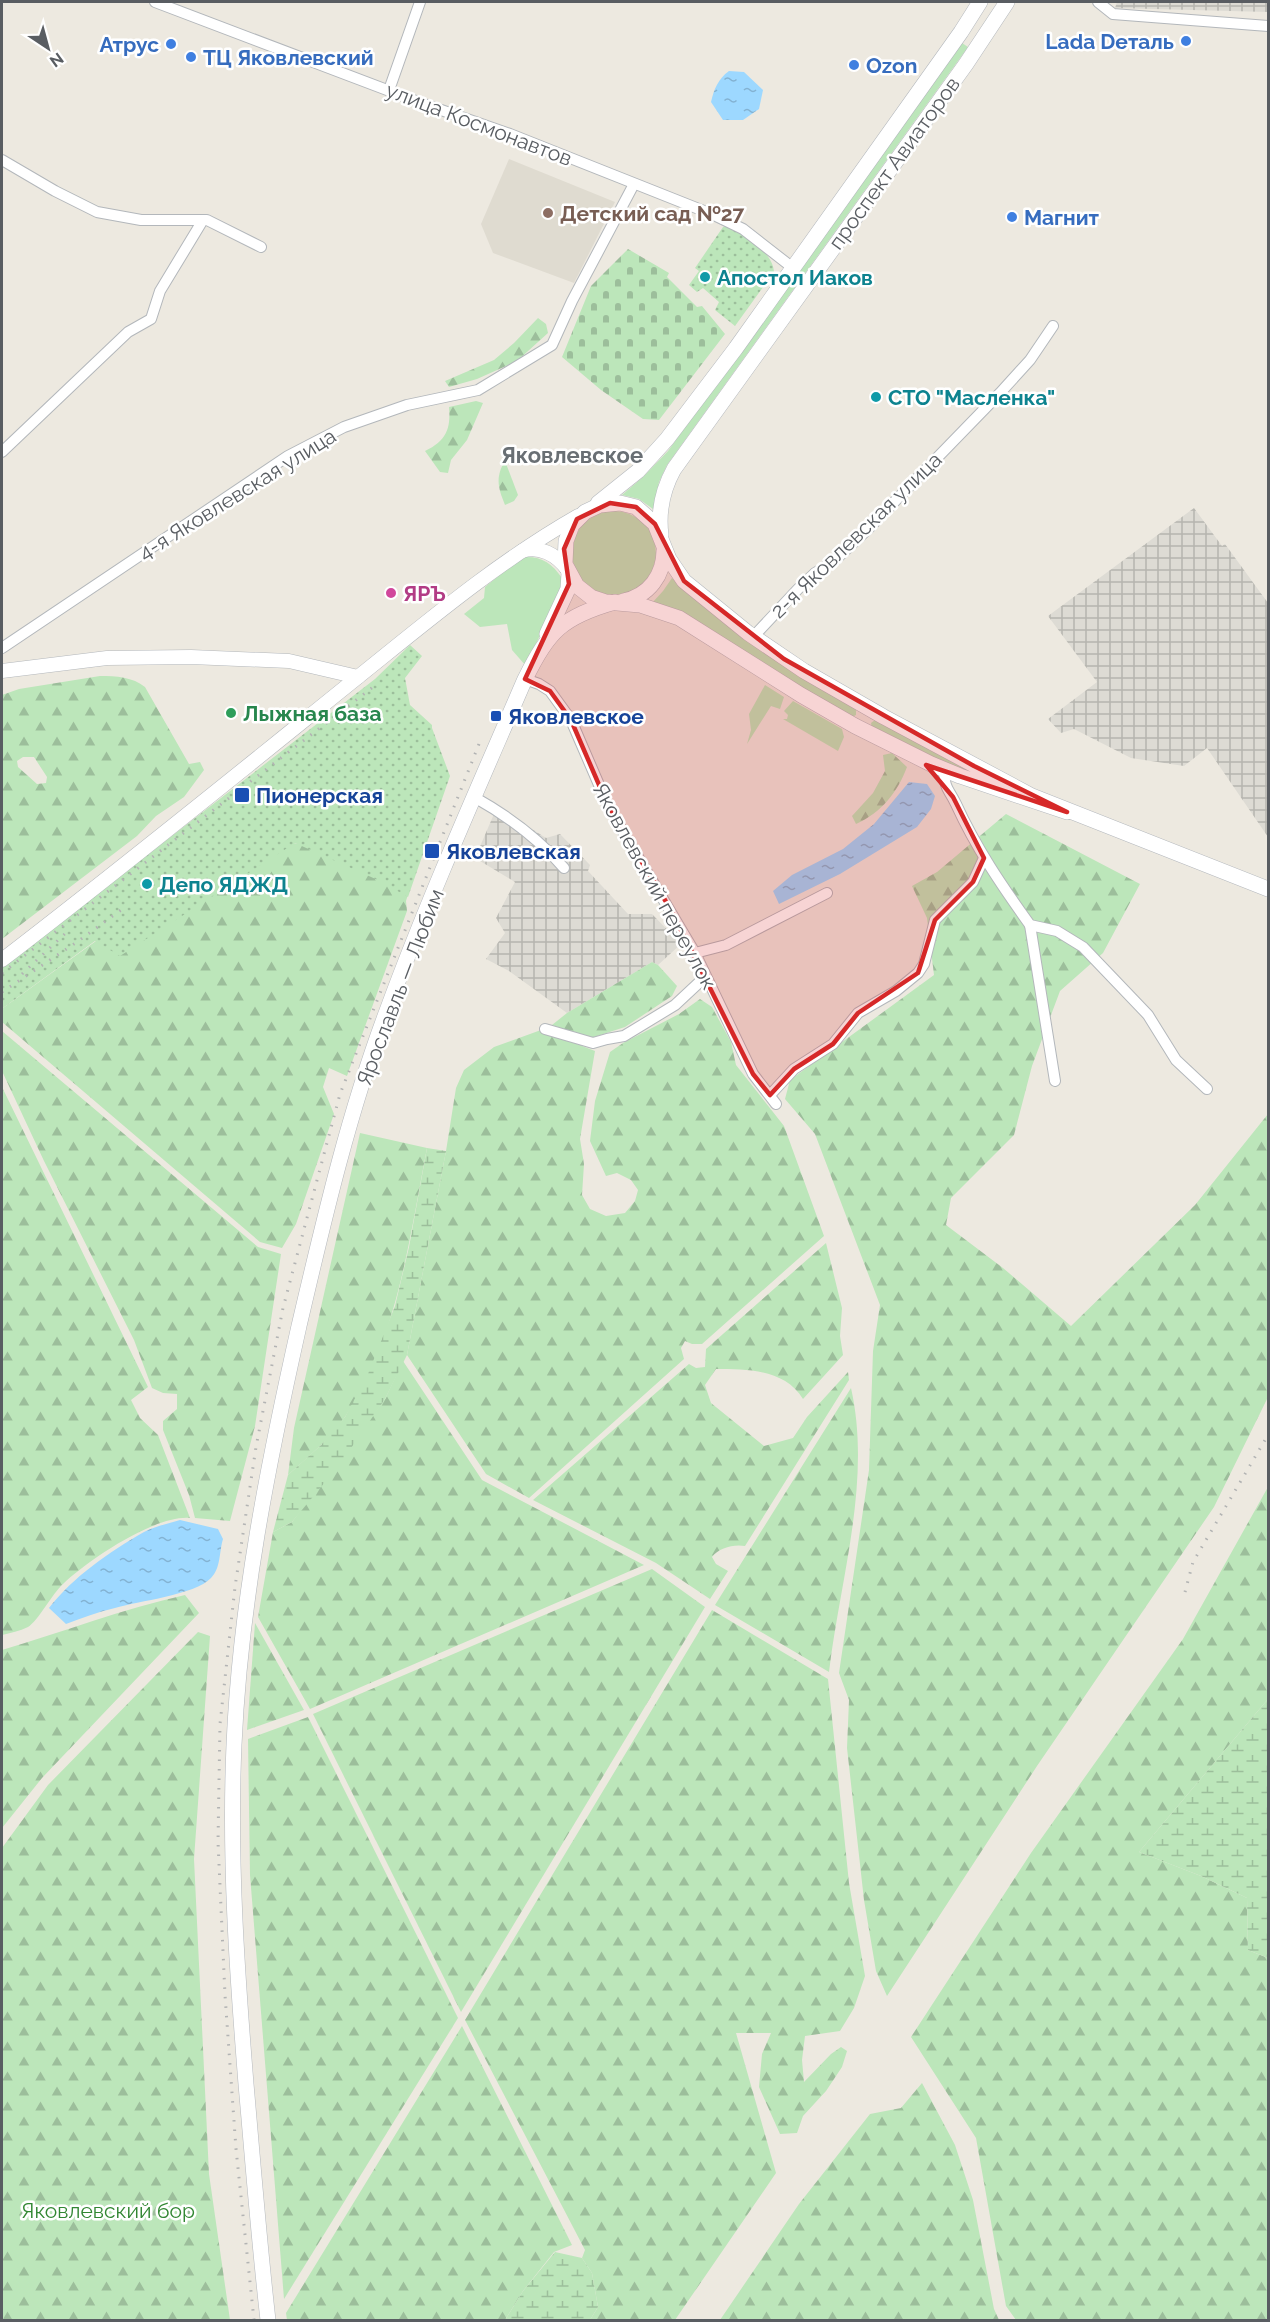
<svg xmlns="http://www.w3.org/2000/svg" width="1270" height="2322" viewBox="0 0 1270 2322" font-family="Raleway,sans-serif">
<defs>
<pattern id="industrial-grid" width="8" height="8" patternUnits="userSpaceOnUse" patternTransform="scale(1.5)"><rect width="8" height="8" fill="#dddbd4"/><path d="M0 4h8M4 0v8" fill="none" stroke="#b6b5af"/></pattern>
<pattern id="forest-firs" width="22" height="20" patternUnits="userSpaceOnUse" patternTransform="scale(1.5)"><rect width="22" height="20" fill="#bce6ba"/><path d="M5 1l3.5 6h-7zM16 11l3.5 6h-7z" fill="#9cbe9b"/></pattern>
<pattern id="wetland-marsh" width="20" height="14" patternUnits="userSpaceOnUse" patternTransform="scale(1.5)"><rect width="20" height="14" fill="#bce6ba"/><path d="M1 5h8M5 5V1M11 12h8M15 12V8" fill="none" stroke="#9cbe9b"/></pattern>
<pattern id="cemetery-stones" width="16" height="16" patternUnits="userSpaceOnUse" patternTransform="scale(1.5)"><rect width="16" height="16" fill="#bce6ba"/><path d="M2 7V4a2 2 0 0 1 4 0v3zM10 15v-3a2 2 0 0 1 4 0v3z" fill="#9cbe9b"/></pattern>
<pattern id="park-dots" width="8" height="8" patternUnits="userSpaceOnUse" patternTransform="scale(1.5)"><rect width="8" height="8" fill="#bce6ba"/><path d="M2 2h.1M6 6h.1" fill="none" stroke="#9cbe9b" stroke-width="1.8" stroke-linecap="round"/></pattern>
<pattern id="water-ripples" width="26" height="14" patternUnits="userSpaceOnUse" patternTransform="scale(1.5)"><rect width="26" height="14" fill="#9dd8ff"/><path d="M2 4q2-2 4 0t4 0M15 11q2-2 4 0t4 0" fill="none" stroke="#83b2d2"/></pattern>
</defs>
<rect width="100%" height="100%" fill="#ede9e0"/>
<g fill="url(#industrial-grid)">
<polygon points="1117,2 1268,2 1268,12 1115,8"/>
<polygon points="1194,508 1222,546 1225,544 1268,603 1268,837 1207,748 1184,766 1131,758 1074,729 1061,733 1048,719 1097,682 1048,616"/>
<polygon points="497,807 546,838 560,834 590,865 588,871 628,914 652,914 681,944 658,965 652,962 567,1013 509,971 486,959 505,933 496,918 515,882 475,858"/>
</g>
<polygon fill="#dfdbd0" points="509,159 615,202 574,283 493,253 481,224"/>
<g fill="#bce6ba">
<polygon points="962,43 968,47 667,465 659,482 653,509 639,499 622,495 643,477 668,451"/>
<circle cx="614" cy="553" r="42"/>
<path d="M524 557C541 556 552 563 562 578L560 591 526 666 512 650 507 624 480 627 464 614 484 598 485 587 518 560Z"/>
<polygon points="672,578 684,591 856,709 856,715 852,717 652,603 663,591"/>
<polygon points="765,685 784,697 780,709 771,706 747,744 751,730 749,714"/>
<polygon points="793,701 842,729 844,737 838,751 783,719 787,719 788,715 784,711"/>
<polygon points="875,720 972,771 970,775 872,728 871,723"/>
</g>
<g fill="url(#forest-firs)" fill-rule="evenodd">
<polygon points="538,318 546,324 548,333 517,361 477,379 449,387 445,381 494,360 514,343"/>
<path d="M476 401 483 403 467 440 451 460 448 473 440 472 425 451C446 441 451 429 449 407Z"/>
<path d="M505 461 518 495 514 501 505 505C498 488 495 477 505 461Z"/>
<path d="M100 676C116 676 133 677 145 687L189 764 200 762 204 770 184 797 156 816 137 836 2 939V695L19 689ZM23 757H34L47 777 46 783 37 784 18 767 17 761Z"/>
<path d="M892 753 907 767C897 793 882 812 856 824L852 816 873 793 885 771 883 755Z"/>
<polygon points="1006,814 1140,884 1103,953 1060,991 1032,1066 1014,1135 951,1198 946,1225 1003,1268 1071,1326 1195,1205 1268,1114 1268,1397 1214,1507 1037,1766 887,1996 876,1971 864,1900 847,1748 849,1700 839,1673 869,1470 873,1351 880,1305 815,1134 785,1099 790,1080 934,975 927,918 912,886 937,872"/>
<polygon points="425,839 406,901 407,911 347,1076 329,1068 323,1087 334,1114 296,1224 282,1248 260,1242 2,1022 3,1008 96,941 292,843 302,844"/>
<polygon points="652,962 658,965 677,986 672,996 625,1027 591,1038 552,1025 567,1013"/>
<polygon points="700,999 712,1007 731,1042 736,1065 784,1126 824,1236 702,1344 692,1344 685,1341 681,1348 684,1359 529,1498 486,1474 407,1355 446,1151 456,1088 464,1070 494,1047 541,1030 595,1051 580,1139 584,1164 582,1195 590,1209 606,1216 625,1213 635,1201 638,1190 631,1180 617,1173 606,1176 590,1141 595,1101 610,1052 623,1043 679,1014"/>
<polygon points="2,1031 258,1247 281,1254 255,1426 230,1521 195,1518 189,1495 163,1430 163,1421 177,1409 177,1394 163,1393 152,1388 134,1340 44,1161 2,1071"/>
<path d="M2 1087 148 1387 131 1400 140 1418 158 1435 190 1518C155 1515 88 1560 63 1584 52 1594 38 1621 28 1627 20 1631 10 1633 2 1635Z"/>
<path d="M360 1133 427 1148C409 1240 398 1337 345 1417 330 1439 308 1457 288 1475L294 1428Z"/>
<path d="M826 1243 842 1308 840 1336 843 1355 803 1399C785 1369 747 1369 716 1369L705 1385 711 1403 764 1446 793 1438 807 1417 848 1372 849 1380 745 1546C733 1544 719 1548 712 1557L716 1564 728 1571 710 1599 656 1563 533 1500 689 1364 696 1368 705 1367 706 1349Z"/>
<polygon points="403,1361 482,1480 644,1565 310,1709 258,1617 273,1532 292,1522 385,1399"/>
<path d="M851 1388C872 1481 840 1579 829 1672L715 1605Z"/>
<polygon points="1268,1487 1268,1699 1139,1852 1201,1876 1247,1898 1248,1950 1268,1958 1268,2320 1016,2320 1006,2306 976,2138 911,2037 1031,1853 1183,1639"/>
<polygon points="652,1569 705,1607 461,2012 313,1714"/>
<path d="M185 1595 199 1613 42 1778 2 1828V1650C63 1632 122 1609 185 1595Z"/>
<polygon points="712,1610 828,1679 849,1883 865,1976 854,2008 840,2031 805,2036 802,2060 804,2082 831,2054 841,2047 847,2051 842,2067 826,2091 803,2116 797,2133 780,2134 759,2087 762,2054 771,2033 736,2033 776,2173 675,2320 590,2320 598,2307 592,2273 582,2258 585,2250 465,2020"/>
<polygon points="255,1623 304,1710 247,1730"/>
<polygon points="198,1632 210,1636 194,1859 209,2174 230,2320 2,2320 2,1848 48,1785"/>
<polygon points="308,1717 458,2018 284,2299 250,1875 248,1739"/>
<polygon points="462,2026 572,2245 554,2252 523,2291 505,2320 287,2320 286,2313"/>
<polygon points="922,2083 955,2145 973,2200 994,2309 999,2320 720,2320 799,2204 870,2114 901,2108"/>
</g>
<g fill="url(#wetland-marsh)">
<polygon points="427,1148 446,1151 407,1355 385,1399 340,1464 292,1522 273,1532 288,1475 321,1445 345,1417 368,1374 395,1306 409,1247"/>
<polygon points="1268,1699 1268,1958 1248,1950 1247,1898 1201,1876 1139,1852"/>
<polygon points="555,2252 582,2258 592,2273 598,2307 590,2320 505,2320 523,2291"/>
</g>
<polygon fill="url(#cemetery-stones)" points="628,249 669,273 667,277 697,307 702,306 725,334 659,420 643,419 601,390 562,357 591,286"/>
<g fill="url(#park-dots)">
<path d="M729 225C744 235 773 252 774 272L735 326 715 310 719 302 703 288 697 292 689 285 699 271 695 268 723 227Z"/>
<polygon points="410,645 422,656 405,678 410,705 432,725 432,728 450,776 408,897 380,881 295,843 120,956 95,941 3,1008 2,967 375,679"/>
</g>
<g fill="url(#water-ripples)">
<path d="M729 71 744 72 763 90 759 109 743 120H723L711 102C714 89 718 79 729 71Z"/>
<polygon points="909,782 927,784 935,796 931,809 917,827 840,874 779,904 773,891 792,875 843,849 874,824"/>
<path d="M180 1520 218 1529 223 1539C219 1552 221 1568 211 1578 195 1595 138 1601 115 1608 98 1612 82 1618 66 1624L49 1608C73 1577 109 1552 144 1532 155 1526 168 1524 180 1520Z"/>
</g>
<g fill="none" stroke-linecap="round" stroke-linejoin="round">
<defs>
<g id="minor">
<polyline points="155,2 424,104 510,134 714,215 743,229 793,268"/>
<polyline points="1098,2 1113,14 1268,26"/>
<polyline points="389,90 420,2"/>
<polyline points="2,160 55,191 97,212 141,220 207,220 261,247"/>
<polyline points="2,452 128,332 151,319 160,291 203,220"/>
<polyline points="753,637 798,589 815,573 833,562 867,530 1000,393 1030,360 1053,326"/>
<polyline points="2,648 288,456 344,427 407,405 478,390 552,345 572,301 634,184"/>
<polyline points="525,679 539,684 550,691 571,720 609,808 695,953 753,1074 776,1104"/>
<path d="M944 770C945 791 948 787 956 804 976 848 1002 886 1030 925L1057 931 1083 947 1148 1015 1176 1060 1207 1089"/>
<path d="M474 797C508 816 538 838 564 868"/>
<polyline points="1030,925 1055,1081"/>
<polyline points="695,953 726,945 827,893"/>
<polyline points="545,1029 593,1043 607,1039 624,1036 675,1005 705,977"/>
<polyline points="770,1095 794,1069 833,1044 858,1013 896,991 918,973 924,964 935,920 973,882 984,858"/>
</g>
<g id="tertiary">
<path d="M522 551C539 545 557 555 567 569"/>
<polyline points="2,671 107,658 191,657 289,661 358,677"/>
<path d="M2 960C122 868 240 772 358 677 429 620 499 561 578 516"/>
</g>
<g id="secondary">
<polyline points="598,503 638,471 667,439 736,348 961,32 980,2"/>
<path d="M661 535C658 512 663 489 674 469L966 64 1007 2"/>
<path d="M623 601C649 596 664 575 664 550"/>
<polyline points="547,634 568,589 569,573"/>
<polyline points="1067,812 960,776 931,764 855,726 801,695 679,618 640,605 606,602 591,597 577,586 565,564 566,541 572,525 585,512 600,505 620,503 636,507 655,524 669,559 684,581 748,633 804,671 884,717 1032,796 1268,889"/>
<path d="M268 2320C259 2242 253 2163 246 2084 237 1972 229 1858 234 1745 240 1604 268 1464 299 1326 324 1219 349 1111 388 1008 429 897 478 788 525 679 549 631 562 617 615 602"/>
</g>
</defs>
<use href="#minor" stroke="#b3b7bb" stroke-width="12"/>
<use href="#tertiary" stroke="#b3b7bb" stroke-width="15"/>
<use href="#secondary" stroke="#b4b8bd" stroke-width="16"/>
<use href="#minor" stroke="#fff" stroke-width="10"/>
<use href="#tertiary" stroke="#fff" stroke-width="14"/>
<use href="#secondary" stroke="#fff" stroke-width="15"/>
<g stroke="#b2b3b3" stroke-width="3" stroke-dasharray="1.5 8" stroke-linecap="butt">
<polyline points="2,973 373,687"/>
<polyline points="22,974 70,929"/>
<polyline points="2,992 77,942 121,910"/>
<polyline points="1185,1592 1193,1562 1268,1435"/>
<polyline points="254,2320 236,2149 225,1995 218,1842 220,1724 235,1587 256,1447 283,1308 340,1094 479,744"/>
</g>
</g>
<path fill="#d62828" fill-opacity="0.2" stroke="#d62828" stroke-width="4.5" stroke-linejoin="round" d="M610 503 636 507 655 524 684 581 784 659 974 766 1067 812 926 765 953 797 984 858 973 882 935 920 918 973 858 1013 833 1044 794 1069 770 1095 753 1074 671 910 609 808 571 720 550 691 525 679 569 584 564 549 577 519Z"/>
<g fill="#3f7fe0" stroke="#fff" stroke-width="2">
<circle cx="1186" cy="41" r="6"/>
<circle cx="171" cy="44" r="6"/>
<circle cx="191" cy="57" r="6"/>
<circle cx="854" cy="65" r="6"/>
<circle cx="1012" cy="217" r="6"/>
</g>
<circle fill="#8d6e63" stroke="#fff" stroke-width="2" cx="548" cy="213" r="6"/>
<g fill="#0f9aa8" stroke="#fff" stroke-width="2">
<circle cx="705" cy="277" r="6"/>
<circle cx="876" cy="397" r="6"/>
<circle cx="147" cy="884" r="6"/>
</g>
<circle fill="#d1479c" stroke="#fff" stroke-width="2" cx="391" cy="593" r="6"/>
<circle fill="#2e9e5b" stroke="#fff" stroke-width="2" cx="231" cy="713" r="6"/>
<g fill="#1a4fb4" stroke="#fff" stroke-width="2">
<rect x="490" y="710" width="12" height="12" rx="3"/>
<rect x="234" y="787" width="16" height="16" rx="3"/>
<rect x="424" y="843" width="16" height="16" rx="3"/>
</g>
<g text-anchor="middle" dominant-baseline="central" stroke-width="5" stroke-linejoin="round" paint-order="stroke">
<g font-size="21" font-weight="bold" fill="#366cbe" stroke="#fff" text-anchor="start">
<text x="1174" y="41" text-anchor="end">Lada Dеталь</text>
<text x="159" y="44" text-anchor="end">Атрус</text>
<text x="203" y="57">ТЦ Яковлевский</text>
<text x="866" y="65">Ozon</text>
<text x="1024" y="217">Магнит</text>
</g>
<g font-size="21" fill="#595d62" stroke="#fff">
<text transform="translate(479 124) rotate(21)">улица Космонавтов</text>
<text transform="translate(894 163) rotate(-54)">проспект Авиаторов</text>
<text transform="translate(237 494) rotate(-32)">4-я Яковлевская улица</text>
<text transform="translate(856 535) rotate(-44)">2-я Яковлевская улица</text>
<text transform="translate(655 886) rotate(61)">Яковлевский переулок</text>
<text transform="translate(400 987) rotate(-69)">Ярославль — Любим</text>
</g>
<g font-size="21" font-weight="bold" fill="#785e54" stroke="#fff" text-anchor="start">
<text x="560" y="213">Детский сад №27</text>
</g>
<g font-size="21" font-weight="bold" fill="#0d838f" stroke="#fff" text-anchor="start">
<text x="717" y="277">Апостол Иаков</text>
<text x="888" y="397">СТО "Масленка"</text>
<text x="159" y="884">Депо ЯДЖД</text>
</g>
<g font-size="21" font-weight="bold" fill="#b23c85" stroke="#fff" text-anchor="start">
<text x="403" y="593">ЯРЪ</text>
</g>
<g font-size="21" font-weight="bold" fill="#27864d" stroke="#fff" text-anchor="start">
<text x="243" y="713">Лыжная база</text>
</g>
<g font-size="21" font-weight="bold" fill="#164399" stroke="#fff" text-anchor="start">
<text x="508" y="716">Яковлевское</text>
<text x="256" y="795">Пионерская</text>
<text x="446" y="851">Яковлевская</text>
</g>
<g font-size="21" fill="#328733" stroke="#fff">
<text x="108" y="2210">Яковлевский бор</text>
</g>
<g font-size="22" font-weight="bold" fill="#696f74" stroke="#fff">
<text x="572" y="455">Яковлевское</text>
</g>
</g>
<rect width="1270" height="2322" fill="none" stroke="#595d62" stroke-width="6"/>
<g transform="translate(48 48) rotate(144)" stroke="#ffffff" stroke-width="4.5" paint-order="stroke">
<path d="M0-4.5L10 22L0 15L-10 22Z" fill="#595d62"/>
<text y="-9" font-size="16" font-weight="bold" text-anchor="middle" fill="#595d62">N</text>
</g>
</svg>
